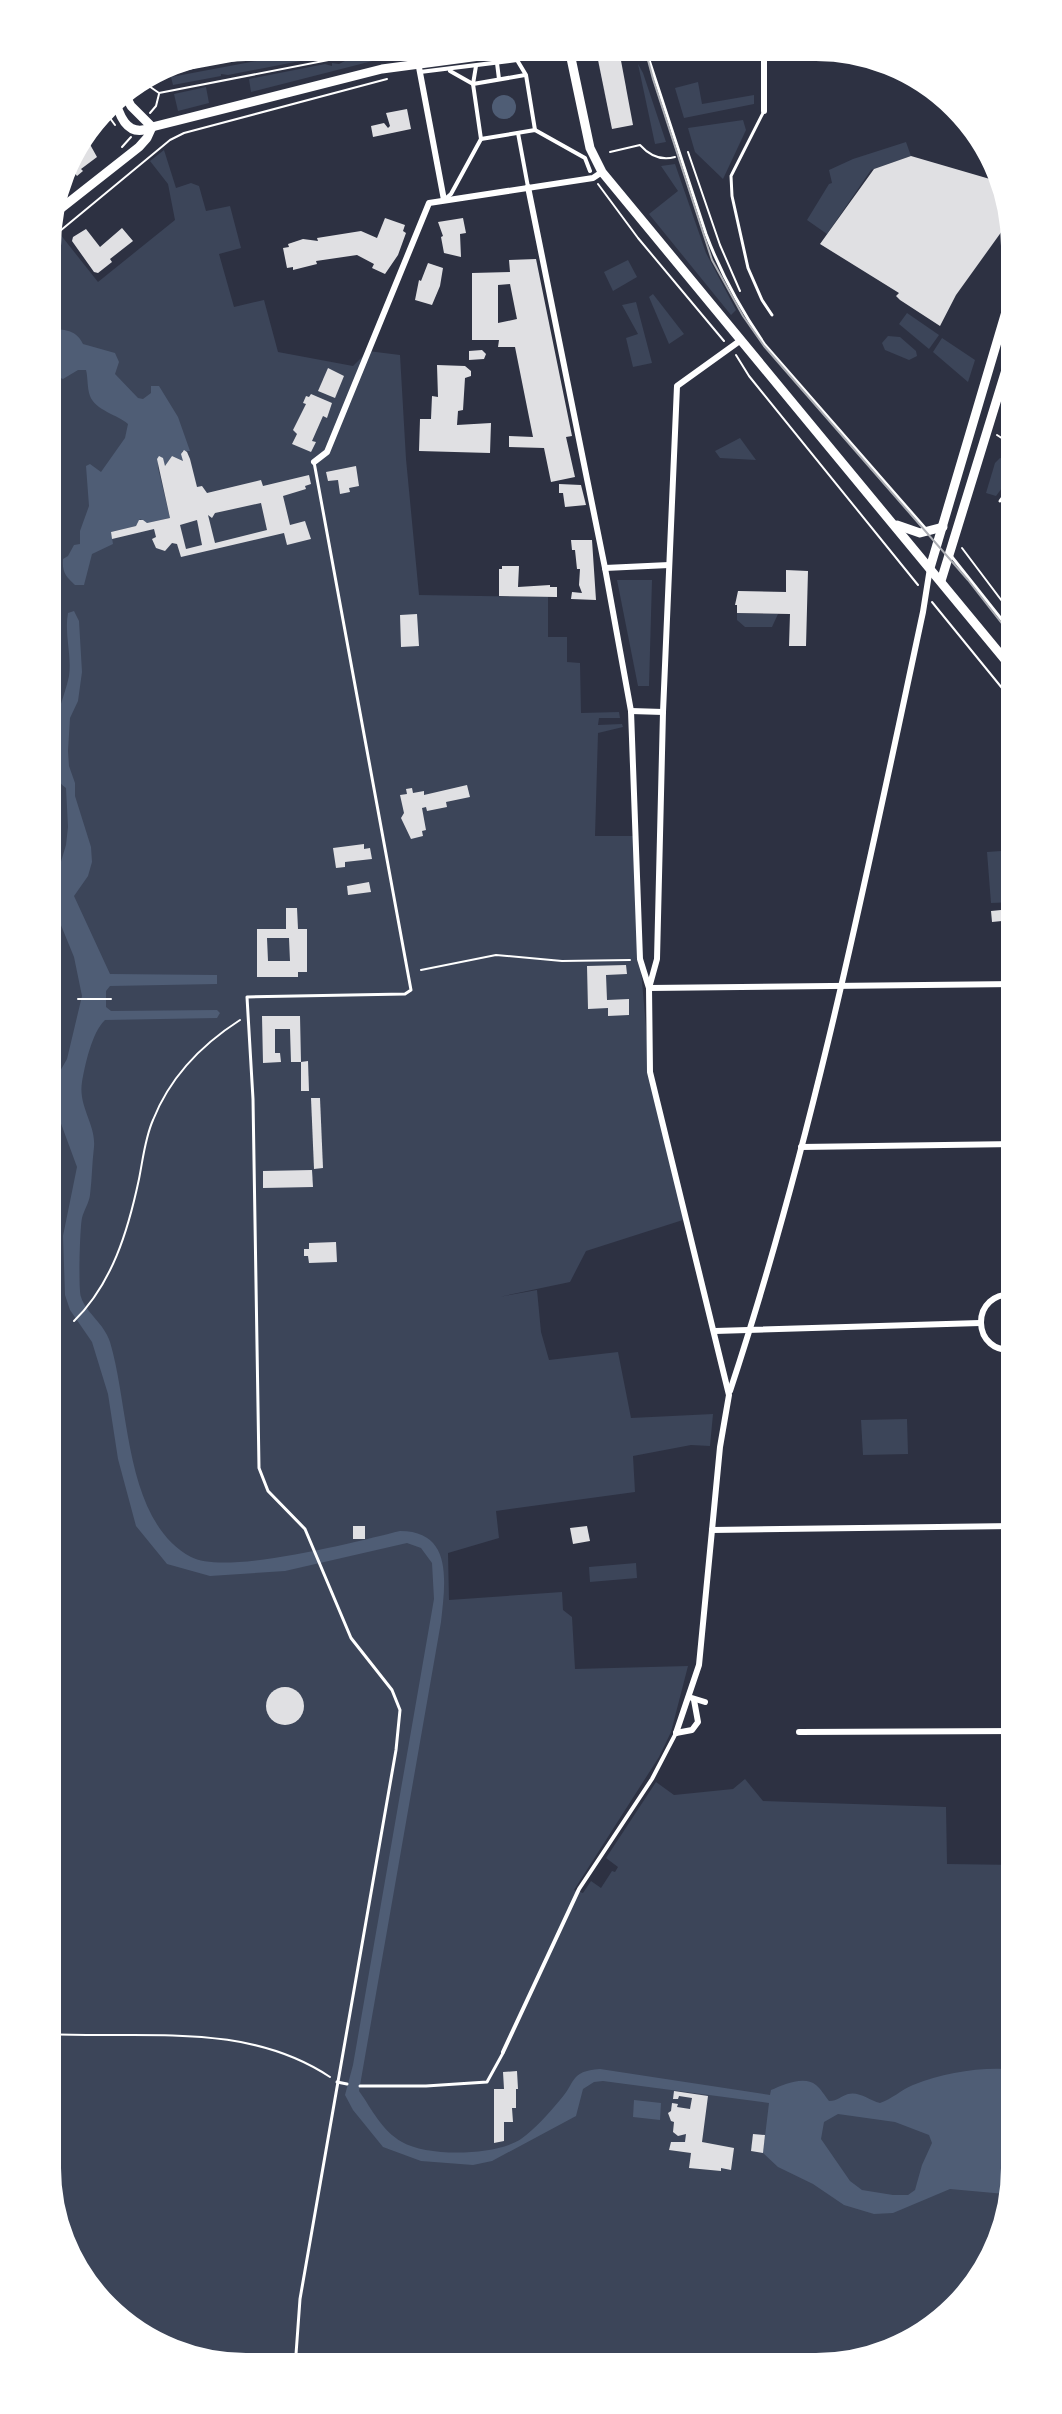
<svg xmlns="http://www.w3.org/2000/svg" width="1062" height="2414" viewBox="0 0 1062 2414" font-family="Montserrat,sans-serif">
<rect width="100%" height="100%" fill="#2d3142"/>
<g fill="#3c4559">
<polygon points="436,43 449,43 453,50 396,55 251,92 249,79 325,64 332,66 332,63 339,64 345,61 409,49 410,51"/>
<polygon points="320,49 321,57 228,75 221,74 221,76 173,85 171,77"/>
<polygon points="638,64 643,73 666,142 655,144"/>
<polygon points="698,82 702,104 754,95 754,104 684,118 675,88"/>
<polygon points="206,87 209,103 178,111 174,94"/>
<polygon points="743,120 746,130 723,179 695,152 688,128"/>
<polygon points="906,142 911,156 871,170 827,234 807,220 829,184 832,183 829,170 853,159"/>
<polygon points="164,150 176,188 191,183 199,186 206,211 230,206 241,248 219,254 234,307 264,300 278,352 353,366 368,351 400,355 406,459 419,595 548,597 548,637 567,637 567,662 580,663 581,713 619,712 620,718 599,718 598,725 622,724 623,727 598,733 595,836 637,836 640,959 650,1072 686,1219 586,1251 570,1282 499,1297 537,1290 541,1332 549,1360 618,1352 631,1418 713,1414 710,1446 691,1445 633,1456 635,1492 496,1511 499,1538 448,1553 449,1600 562,1592 563,1610 572,1617 575,1669 688,1666 671,1732 659,1757 574,1890 583,1893 591,1881 601,1888 612,1871 615,1872 618,1867 606,1858 656,1782 674,1795 733,1789 745,1779 763,1801 946,1807 947,1864 1018,1865 1020,2182 1004,2246 970,2302 869,2365 207,2368 111,2321 49,2221 43,248 60,234 98,282 175,220 168,184 150,161"/>
<polygon points="675,164 706,253 736,310 731,315 649,214 678,191 661,166"/>
<polygon points="628,260 637,277 613,291 604,272"/>
<polygon points="653,294 684,334 669,344 649,297"/>
<polygon points="636,302 652,363 633,367 626,338 638,334 622,305"/>
<polygon points="907,313 939,335 929,349 899,324"/>
<polygon points="888,336 900,337 916,351 917,356 909,360 885,350 882,343"/>
<polygon points="942,338 975,360 968,382 933,352"/>
<polygon points="740,438 756,460 720,458 715,451"/>
<polygon points="1000,458 1014,459 1014,472 996,496 986,493 995,463"/>
<polygon points="617,580 652,580 649,686 638,686"/>
<polygon points="737,613 778,614 772,627 745,627 737,620"/>
<polygon points="1015,850 1015,902 991,903 987,852"/>
<polygon points="907,1419 908,1454 863,1455 861,1420"/>
<polygon points="636,1563 637,1578 590,1582 589,1567"/>
</g>
<g fill="#4f5d75" fill-rule="evenodd">
<circle cx="504" cy="107" r="12"/>
<path d="M46 327C61 331 75 327 83 344L115 353 119 362 115 374 138 398 143 399 151 393V386H159L178 417 190 451H182L183 461 172 456 165 466 161 457H158V468L170 518 147 523 140 519 136 526 111 532 113 544 92 554 84 585H75C66 576 62 573 63 559L68 556 74 545 80 544V531L89 506 86 466 90 464 101 472 125 438 128 424C118 415 95 410 90 396 87 388 88 377 86 370H78L63 379 56 376 53 370 54 347 43 332Z"/>
<path d="M74 611 79 621 82 672 78 701 70 718 68 751 69 766 75 783V796L91 847 92 862 88 876 74 896 110 974 217 975V984L110 986 106 991V1007L111 1011 217 1010 220 1013 217 1018 105 1020C92 1032 85 1065 82 1082 78 1107 96 1124 94 1147 92 1163 92 1179 90 1195 89 1203 84 1210 82 1218 80 1226 78 1290 81 1297 86 1313 104 1323 110 1342 130 1408 124 1521 191 1557 226 1576 359 1541 400 1531 454 1531 445 1584 441 1622L359 2091C372 2109 381 2130 402 2142 427 2157 496 2156 521 2139 535 2129 549 2113 560 2100 576 2083 569 2071 600 2069L770 2095 771 2090C783 2085 804 2075 816 2085 821 2089 825 2096 829 2101 838 2101 841 2096 848 2094 859 2091 869 2100 880 2103 892 2099 901 2090 913 2085 946 2072 984 2066 1019 2070L1020 2182 1016 2195 950 2189 893 2213 874 2214 844 2205 813 2184 778 2167 763 2153 769 2103 603 2081 594 2082 583 2089 576 2116 492 2161 473 2165 421 2161 383 2147 353 2110 345 2095 353 2065 434 1599 432 1563 421 1548 407 1543 285 1571 210 1576 167 1564 136 1526 118 1459 108 1394 92 1342 70 1310 65 1295 63 1236 77 1167 56 1110 53 1092 59 1073 67 1059 82 996 74 957 56 913 54 885 66 845 68 827 66 788C33 764 63 706 69 676 72 655 64 634 68 613ZM838 2114 895 2122 929 2135 932 2143 922 2165 915 2190 908 2195H893L862 2190 850 2181 821 2139 824 2122Z"/>
<polygon points="634,2100 661,2103 660,2120 633,2117"/>
</g>
<g fill="#e0e0e3" fill-rule="evenodd">
<polygon points="619,50 633,125 612,129 597,55"/>
<polygon points="407,109 411,129 373,137 371,126 384,123 388,128 390,126 386,113"/>
<polygon points="87,139 97,157 81,169 83,171 77,176 73,171 69,174 61,165 62,158"/>
<polygon points="911,156 1007,184 1010,188 1007,218 1002,231 956,295 940,326 900,300 896,296 899,293 820,244 874,169"/>
<polygon points="385,218 405,225 403,231 406,233 398,255 385,274 372,268 374,264 357,255 316,261 317,264 293,270 293,267 287,268 283,248 289,247 288,244 303,239 318,241 317,238 361,231 377,238"/>
<polygon points="463,218 466,233 460,234 461,257 444,253 441,237 443,236 438,222"/>
<polygon points="122,228 133,241 110,259 112,262 98,273 94,272 72,241 73,237 86,229 100,247"/>
<path d="M536 259 572 436 566 437 575 477 551 482 544 448 509 447V436L533 437 515 347H498L499 340H472V273L510 272 509 260ZM510 284 517 319 498 323V285Z"/>
<polygon points="428,263 443,268 440,286 432,305 415,300 419,280 421,281"/>
<polygon points="482,350 486,354 484,359 469,360 469,351"/>
<polygon points="437,365 465,366 471,371 471,376 465,378 463,410 458,411 457,425 491,423 490,453 419,451 420,419 431,419 432,396 438,397"/>
<polygon points="328,368 344,376 335,398 318,391"/>
<polygon points="311,394 332,403 327,418 323,416 312,441 316,442 311,452 292,444 297,434 293,430 306,404 303,403 306,396 309,397"/>
<path d="M184 450 187 452 190 459 197 487 202 486 207 493 261 480 263 486 309 475 311 484 305 486 306 489 283 496 290 525 305 521 311 539 287 545 284 533 181 557 177 544 172 543 165 551 156 548 152 539 156 537 154 529 112 539 111 532 136 526 139 520H143L147 523 170 518 157 459 159 456 163 458 165 466 172 456 183 461 181 454ZM261 503 267 530 215 543 208 515 212 518 215 513ZM197 520 202 545 186 549 180 525Z"/>
<polygon points="356,466 359,486 349,488 350,492 340,494 338,480 328,481 326,472"/>
<polygon points="559,484 581,485 586,505 565,507 563,493 559,493"/>
<polygon points="571,540 592,540 596,600 571,599 572,592 582,593 579,585 580,569 577,569 575,550 572,550"/>
<polygon points="502,566 519,566 518,587 550,585 550,587 557,587 557,597 499,596 499,569 502,569"/>
<polygon points="786,570 808,571 806,646 789,646 790,614 737,613 737,605 735,605 738,591 786,592"/>
<polygon points="417,614 419,646 401,647 400,615"/>
<polygon points="467,785 470,797 446,802 447,807 427,811 426,807 422,808 426,830 422,831 423,836 411,839 401,818 404,813 400,795 407,794 406,789 412,788 413,793 424,791 424,795"/>
<polygon points="364,844 364,849 370,848 372,859 345,862 345,867 336,868 333,848"/>
<polygon points="369,882 371,892 348,895 347,886"/>
<polygon points="1015,902 1015,924 1003,925 1002,921 992,922 991,911 1001,910 1001,903"/>
<path d="M286 908H297L298 929H307V972H298V977H257V929H286ZM267 938H289L290 961H268Z"/>
<polygon points="626,965 627,974 606,975 607,1000 629,999 629,1015 608,1016 608,1008 588,1009 587,966"/>
<polygon points="262,1016 300,1016 301,1062 291,1062 290,1029 275,1029 275,1053 280,1053 281,1062 263,1063"/>
<polygon points="308,1061 309,1091 301,1091 301,1062"/>
<polygon points="311,1098 320,1098 323,1168 314,1169"/>
<polygon points="312,1170 313,1187 263,1188 263,1171"/>
<polygon points="336,1242 337,1262 309,1263 308,1256 304,1256 304,1249 309,1249 309,1243"/>
<rect x="353" y="1526" width="12" height="13"/>
<polygon points="587,1526 590,1541 573,1544 570,1528"/>
<circle cx="285" cy="1706" r="19"/>
<polygon points="517,2071 518,2089 516,2089 516,2108 512,2108 513,2122 504,2122 504,2141 494,2143 494,2089 504,2089 503,2072"/>
<polygon points="674,2091 708,2096 702,2142 734,2148 731,2170 721,2168 721,2171 689,2168 691,2153 669,2150 671,2142 685,2142 686,2134 678,2136 673,2132 674,2122 671,2121 668,2113 671,2111 672,2103 678,2104 677,2107 690,2109 692,2098 679,2096 678,2099 673,2099"/>
<polygon points="753,2134 765,2135 763,2153 751,2151"/>
</g>
<g fill="none" stroke-linecap="round" stroke-linejoin="round">
<g stroke="#fff" stroke-width="2">
<polyline points="136,77 159,93 416,43"/>
<polyline points="104,102 107,114 115,125"/>
<polyline points="150,113 156,106 159,94"/>
<polyline points="122,147 131,137"/>
<path d="M610 152 640 145C649 155 661 161 675 157"/>
<polyline points="688,152 720,245 740,291"/>
<polyline points="598,184 638,238 724,341"/>
<polyline points="43,245 170,140 184,133 387,79"/>
<polyline points="1006,280 1013,254"/>
<polyline points="736,355 749,376 918,585"/>
<polyline points="997,435 1014,446"/>
<polyline points="962,548 1014,617"/>
<polyline points="932,602 1015,704"/>
<polyline points="421,970 496,955 562,961 630,960"/>
<polyline points="78,999 111,999"/>
<path d="M74 1321C112 1284 128 1231 139 1179 143 1159 145 1138 153 1120 170 1077 201 1045 240 1020"/>
<path d="M48 2034C144 2039 246 2021 330 2077"/>
</g>
<g stroke="#fff" stroke-width="3">
<path d="M647 45 649 60 706 234C721 274 741 310 765 345L925 528"/>
<polyline points="764,111 731,176 732,196 748,268 762,300 772,315"/>
<polyline points="1000,501 1014,481"/>
<polyline points="952,557 1014,635"/>
<polyline points="337,2082 347,2084"/>
<polyline points="360,2086 426,2086 487,2082 503,2053"/>
<polyline points="295,2368 300,2299 396,1750 400,1710 392,1690 351,1638 305,1529 268,1491 259,1468 253,1099 247,997 405,994 411,990 314,462"/>
</g>
<g stroke="#fff" stroke-width="4">
<polyline points="472,43 481,43"/>
<polyline points="493,44 494,46"/>
<polyline points="497,63 499,79"/>
<polyline points="450,71 473,84 525,75"/>
<polyline points="420,72 517,60 526,75 535,130"/>
<polyline points="518,133 528,187"/>
<polyline points="481,139 535,130 585,158 590,171"/>
<polyline points="444,200 451,194 481,139 473,84 476,66"/>
<polyline points="503,2052 579,1889 652,1779 676,1733"/>
</g>
<g stroke="#fff" stroke-width="6">
<polyline points="764,45 764,111"/>
<polyline points="418,62 444,200"/>
<polyline points="157,65 161,70 166,71 323,42"/>
<polyline points="528,187 605,568 631,711 640,959 649,988"/>
<polyline points="314,462 327,452 429,203 593,178 602,172"/>
<polyline points="605,568 669,565"/>
<polyline points="631,711 663,712"/>
<polyline points="649,988 1016,984"/>
<polyline points="1007,1144 1009,1294"/>
<polyline points="801,1147 1016,1144"/>
<path d="M1017 1295C968 1288 970 1358 1017 1349"/>
<polyline points="715,1331 980,1323"/>
<polyline points="1012,1351 1016,1731"/>
<path d="M730 1391C814 1137 867 873 923 612L930 568"/>
<polyline points="712,1530 1014,1526"/>
<polyline points="692,1698 705,1702"/>
<polyline points="799,1732 1018,1731"/>
<polyline points="676,1733 699,1665 720,1447 729,1395 650,1072 649,988 657,959 663,712 677,386 741,340"/>
<polyline points="676,1733 692,1730 698,1722 694,1700"/>
</g>
<g stroke="#fff" stroke-width="9">
<polyline points="552,44 566,51 571,58 590,148 602,172 1015,672"/>
<polyline points="121,87 131,106 152,127"/>
<path d="M113 92C118 113 126 140 152 127L382 69 495 54 544 44"/>
<polyline points="45,221 139,147 147,138 152,127"/>
<polyline points="897,525 920,533 943,527"/>
<polyline points="930,568 1013,288"/>
<polyline points="941,581 1013,347"/>
</g>
<polyline stroke="#abadb3" stroke-width="2" points="644,45 653,79 712,260 743,316 764,346 968,580 1014,639"/>
</g>
<path d="M0 0H1062V2414H0ZM246 56H816A190 190 0 0 1 1006 246V2168A190 190 0 0 1 816 2358H246A190 190 0 0 1 56 2168V246A190 190 0 0 1 246 56Z" fill="#fff" fill-rule="evenodd"/>
<path fill="none" stroke="#fff" stroke-width="10" d="M246 56H816A190 190 0 0 1 1006 246V2168A190 190 0 0 1 816 2358H246A190 190 0 0 1 56 2168V246A190 190 0 0 1 246 56Z"/>
</svg>
